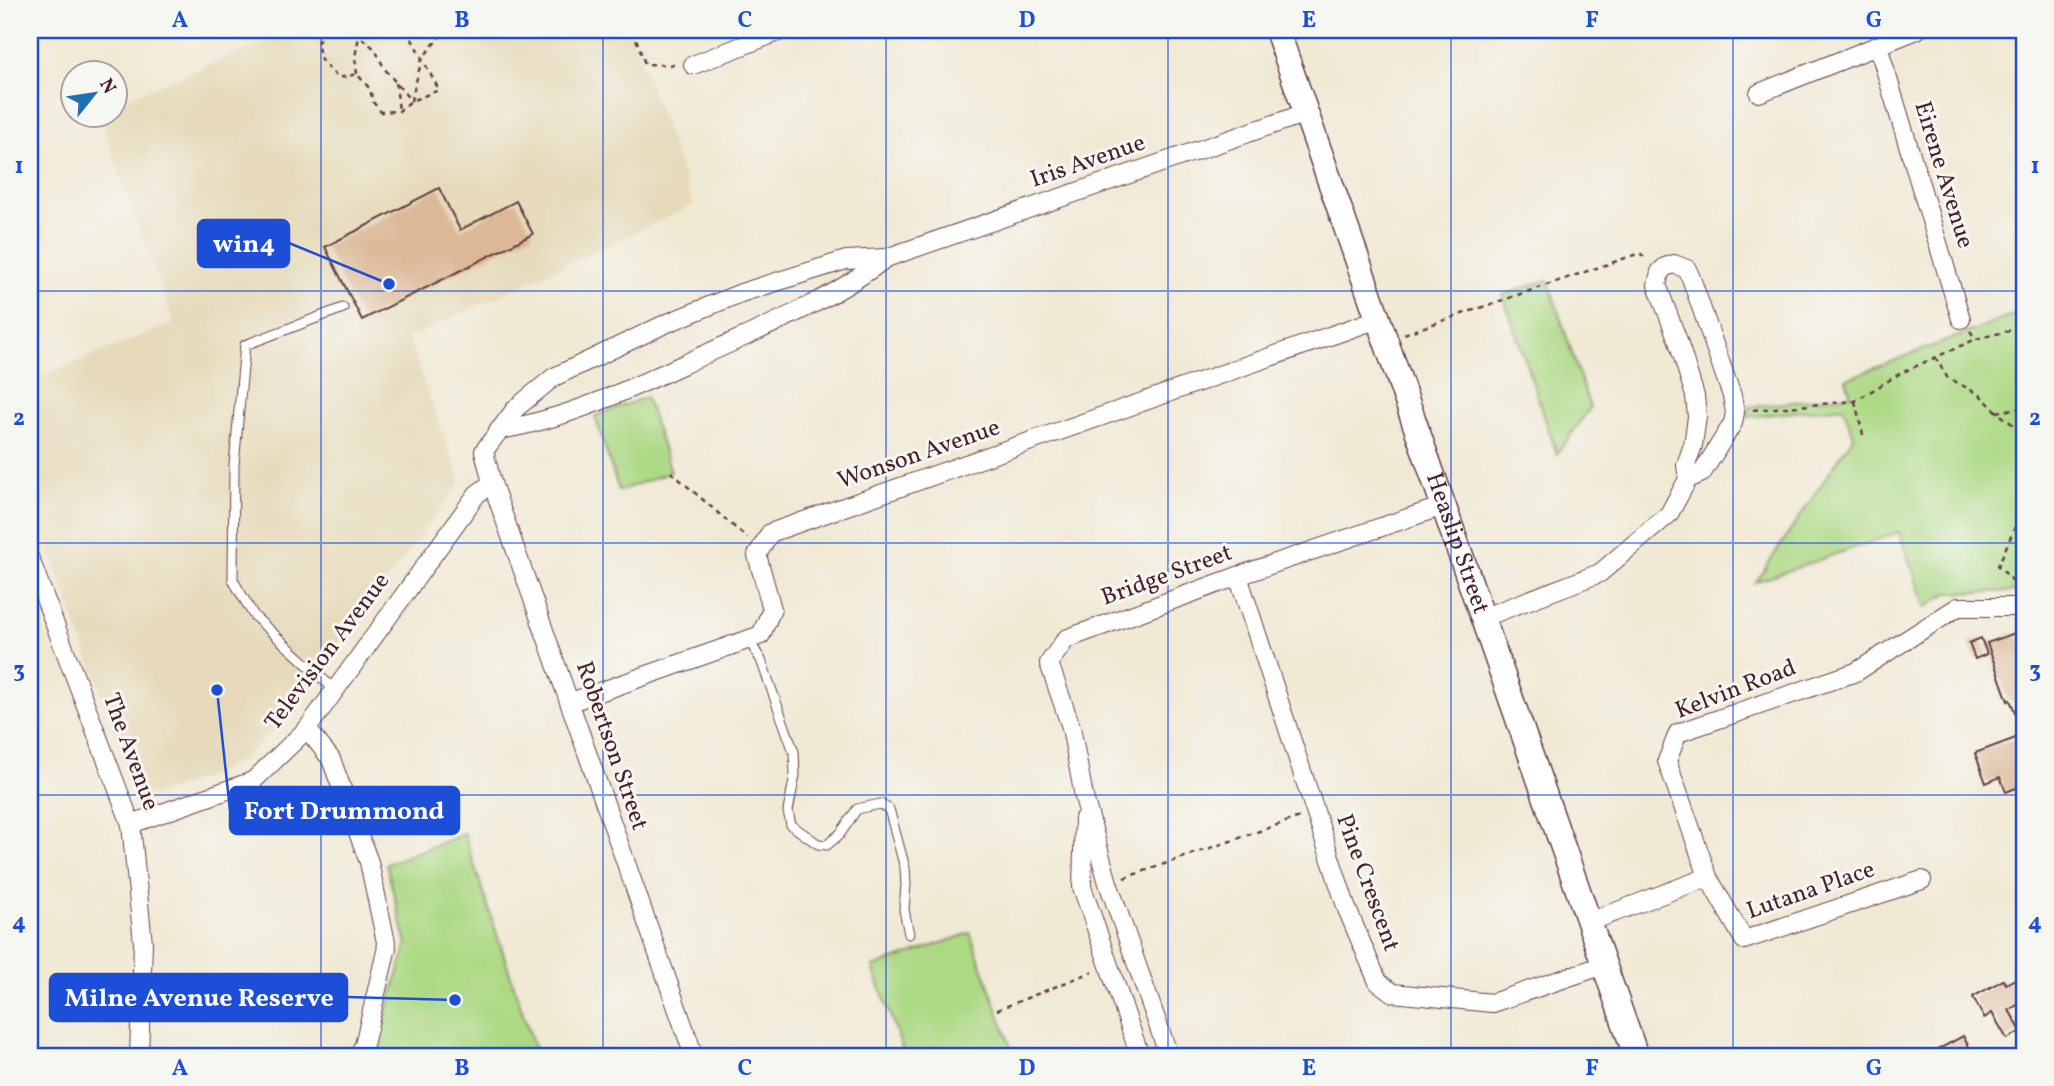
<svg xmlns="http://www.w3.org/2000/svg" width="2054" height="1086" viewBox="0 0 2054 1086" font-family="Vollkorn,serif">
<rect width="100%" height="100%" fill="#f6f6f2"/>
<filter id="ink" filterUnits="userSpaceOnUse"><feTurbulence type="fractalNoise" baseFrequency=".0143" numOctaves="2"/><feDisplacementMap in="SourceGraphic" scale="14" xChannelSelector="R" yChannelSelector="G"/><feConvolveMatrix kernelMatrix="1 2 1 2 8 2 1 2 1" color-interpolation-filters="sRGB"/></filter>
<filter id="wash" filterUnits="userSpaceOnUse"><feTurbulence type="fractalNoise" baseFrequency=".00686" numOctaves="4" result="noise"/><feDisplacementMap in="SourceGraphic" scale="28" xChannelSelector="R" yChannelSelector="G"/><feGaussianBlur stdDeviation="1.57" result="paint"/><feColorMatrix in="noise" values="0 0 0 0 0 0 0 0 0 0 0 0 0 0 0 0 0 1.4 0 .05"/><feComposite in="paint" operator="in"/></filter>
<g filter="url(#wash)">
<rect width="100%" height="100%" fill="#f0e9d4"/>
<polygon fill="#e6daba" points="297,30 629,30 694,205 408,338 461,482 273,731 241,760 208,777 152,796 138,792 37,518 30,509 30,380 174,323 99,116 116,116 116,102"/>
<g fill="#add985" stroke="#7c7c58" stroke-width="2">
<polygon points="1548,280 1590,408 1557,454 1503,295"/>
<polygon points="2024,311 2024,591 1947,593 1926,608 1899,532 1756,582 1854,436 1843,407 1748,417 1749,407 1851,395 1846,379"/>
<polygon points="646,397 671,472 619,491 595,416"/>
<polygon points="464,834 537,1056 374,1056 407,944 386,864"/>
<polygon points="970,933 1014,1056 905,1056 873,967"/>
</g>
<g id="blocks">
<g fill="#dcb897">
<polygon points="439,188 460,230 516,201 533,234 362,320 325,247"/>
<polygon points="2015,633 2017,639 2021,637 2024,646 2023,733 2010,700 2008,701 1987,643"/>
<polygon points="1981,638 1987,654 1975,659 1969,643"/>
<polygon points="2024,735 2024,785 2006,792 2000,777 1986,783 1975,753"/>
<polygon points="2024,974 2024,1001 2009,1010 2021,1031 2007,1039 1992,1013 1984,1018 1973,997 2003,980 2006,984"/>
<polygon points="1963,1036 1970,1049 1957,1056 1926,1056"/>
</g>
</g>
</g>
<g filter="url(#ink)">
<use href="#blocks" fill-opacity="0" stroke="#633d44" stroke-width="2"/>
<g fill="none" stroke-linecap="round" stroke-linejoin="round">
<defs>
<g id="lane">
<polyline points="748,639 761,660 794,752 795,775 788,811 791,825 818,844 827,845 840,834 857,809 880,804 889,809 905,868 906,884 904,910 909,934"/>
<polyline points="335,690 254,616 233,580 234,465 245,345 343,308"/>
</g>
<g id="street">
<polyline points="1878,46 1961,319"/>
<polyline points="693,65 783,30"/>
<polyline points="1759,93 1917,30"/>
<path d="M499 430C571 419 640 384 706 354 767 326 832 300 886 258"/>
<polyline points="30,559 131,824 143,943 139,1056"/>
<polyline points="1238,576 1347,909 1378,982 1393,993 1492,1003 1604,965"/>
<polyline points="1482,618 1600,573 1669,514 1688,479 1686,465 1693,445 1697,417 1695,396 1678,341 1657,285 1660,272 1665,267 1674,264 1687,269 1691,278 1732,396 1735,412 1733,423 1702,473 1688,479"/>
<polyline points="571,702 761,635 772,609 757,555 770,533 1378,319"/>
<polyline points="307,729 331,759 369,862 387,947 364,1045 358,1056"/>
<polyline points="1084,818 1082,887 1140,1056"/>
<polyline points="131,824 253,781 307,729 477,494 492,483"/>
<polyline points="1708,877 1744,940 1922,880"/>
<polyline points="1589,922 1708,877 1667,761 1678,733 1856,672 1958,607 2024,607"/>
<polyline points="694,1056 492,483 484,451 516,408 554,377 665,324 741,293 846,260 886,258 1306,113"/>
<polyline points="1169,1056 1108,883 1084,797 1071,727 1049,663 1066,639 1238,576 1443,506"/>
</g>
<g id="secondary">
<path id="s1" d="M1277 30 1636 1056"/>
</g>
</defs>
<use href="#lane" stroke="#633d44" stroke-width="11"/>
<use href="#street" stroke="#633d44" stroke-width="20"/>
<use href="#secondary" stroke="#633d44" stroke-width="27"/>
<g stroke="#633d44" stroke-width="2.5" stroke-dasharray="5 5" stroke-linecap="butt">
<polyline points="325,30 317,43 321,60 338,78 357,74 370,89 373,102 381,112 399,111 411,101 439,90 407,30"/>
<polyline points="357,30 359,36 375,49 384,68 411,101"/>
<polyline points="633,30 645,64 676,65"/>
<polyline points="357,74 355,57 359,36"/>
<polyline points="396,83 399,111"/>
<polyline points="411,101 422,59 445,30"/>
<polyline points="1970,331 1976,339 2024,327"/>
<polyline points="1404,334 1640,253 1647,260"/>
<polyline points="1935,357 1947,377 1980,395 1997,412 2021,431 2024,446"/>
<polyline points="1855,401 1864,439"/>
<polyline points="1753,410 1855,401 1901,373 1976,339"/>
<polyline points="1997,412 2024,407"/>
<polyline points="671,472 747,538"/>
<polyline points="2016,591 2013,581 1998,566 2019,518 2017,487 2024,480"/>
<polyline points="1124,878 1300,817"/>
<polyline points="997,1010 1092,972"/>
</g>
<use href="#lane" stroke="#fff" stroke-width="9"/>
<use href="#street" stroke="#fff" stroke-width="18"/>
<use href="#secondary" stroke="#fff" stroke-width="24"/>
</g>
</g>
<path fill="none" stroke="#1d4ed8" stroke-width="2" stroke-opacity="0.55" d="M321 30V1056M603 30V1056M886 30V1056M1168 30V1056M1451 30V1056M1733 30V1056M30 291H2024M30 543H2024M30 795H2024"/>
<g text-anchor="middle" dominant-baseline="central" stroke-width="6" stroke-linejoin="round" paint-order="stroke">
<g font-size="24" fill="#4a1f2b" stroke="#f6f6f2">
<text transform="translate(1088 162) rotate(-19)">Iris Avenue</text>
<text transform="translate(1943 175) rotate(73)">Eirene Avenue</text>
<text transform="translate(919 455) rotate(-19)">Wonson Avenue</text>
<text stroke="none"><textPath href="#s1" startOffset="544">Heaslip Street</textPath></text>
<text transform="translate(1167 576) rotate(-20)">Bridge Street</text>
<text transform="translate(328 652) rotate(-53)">Television Avenue</text>
<text transform="translate(1736 690) rotate(-21)">Kelvin Road</text>
<text transform="translate(611 746) rotate(71)">Robertson Street</text>
<text transform="translate(130 752) rotate(70)">The Avenue</text>
<text transform="translate(1367 883) rotate(70)">Pine Crescent</text>
<text transform="translate(1811 891) rotate(-19)">Lutana Place</text>
</g>
</g>
<path fill="none" stroke="#1d4ed8" stroke-width="2.5" d="M389 284L289 243M217 690L230 810M455 1000L347 997"/>
<g fill="#1d4ed8" stroke="#f6f6f2" stroke-width="2.5">
<circle cx="389" cy="284" r="7"/>
<circle cx="217" cy="690" r="7"/>
<circle cx="455" cy="1000" r="7"/>
</g>
<g fill="#1d4ed8" stroke="#1d4ed8" stroke-width="2.5">
<rect x="198" y="220" width="91" height="47" rx="7"/>
<rect x="230" y="787" width="229" height="47" rx="7"/>
<rect x="50" y="974" width="297" height="47" rx="7"/>
</g>
<g font-size="26" text-anchor="middle" font-weight="bold" fill="#fff">
<text x="244" y="252">win4</text>
<text x="344" y="819">Fort Drummond</text>
<text x="199" y="1006">Milne Avenue Reserve</text>
</g>
<rect width="2054" height="1086" fill="none" stroke="#f6f6f2" stroke-width="77"/>
<g transform="translate(94 94) rotate(60)"><circle r="33" fill="#f6f6f2" stroke="#b1a0a2" stroke-width="2"/>
<path d="M0-5L12 26L0 18L-12 26Z" fill="#1f6fb2"/>
<text y="-10" font-size="19" font-weight="bold" text-anchor="middle" fill="#4a1f2b">N</text>
</g>
<rect x="38" y="38" width="1978" height="1010" fill="none" stroke="#1d4ed8" stroke-width="2.5"/>
<g font-size="23" text-anchor="middle" font-weight="bold" fill="#1d4ed8">
<text x="180" y="27">A</text>
<text x="462" y="27">B</text>
<text x="745" y="27">C</text>
<text x="1027" y="27">D</text>
<text x="1309" y="27">E</text>
<text x="1592" y="27">F</text>
<text x="1874" y="27">G</text>
<text x="19" y="173">1</text>
<text x="2035" y="173">1</text>
<text x="19" y="425">2</text>
<text x="2035" y="425">2</text>
<text x="19" y="677">3</text>
<text x="2035" y="677">3</text>
<text x="19" y="929">4</text>
<text x="2035" y="929">4</text>
<text x="180" y="1075">A</text>
<text x="462" y="1075">B</text>
<text x="745" y="1075">C</text>
<text x="1027" y="1075">D</text>
<text x="1309" y="1075">E</text>
<text x="1592" y="1075">F</text>
<text x="1874" y="1075">G</text>
</g>
</svg>
